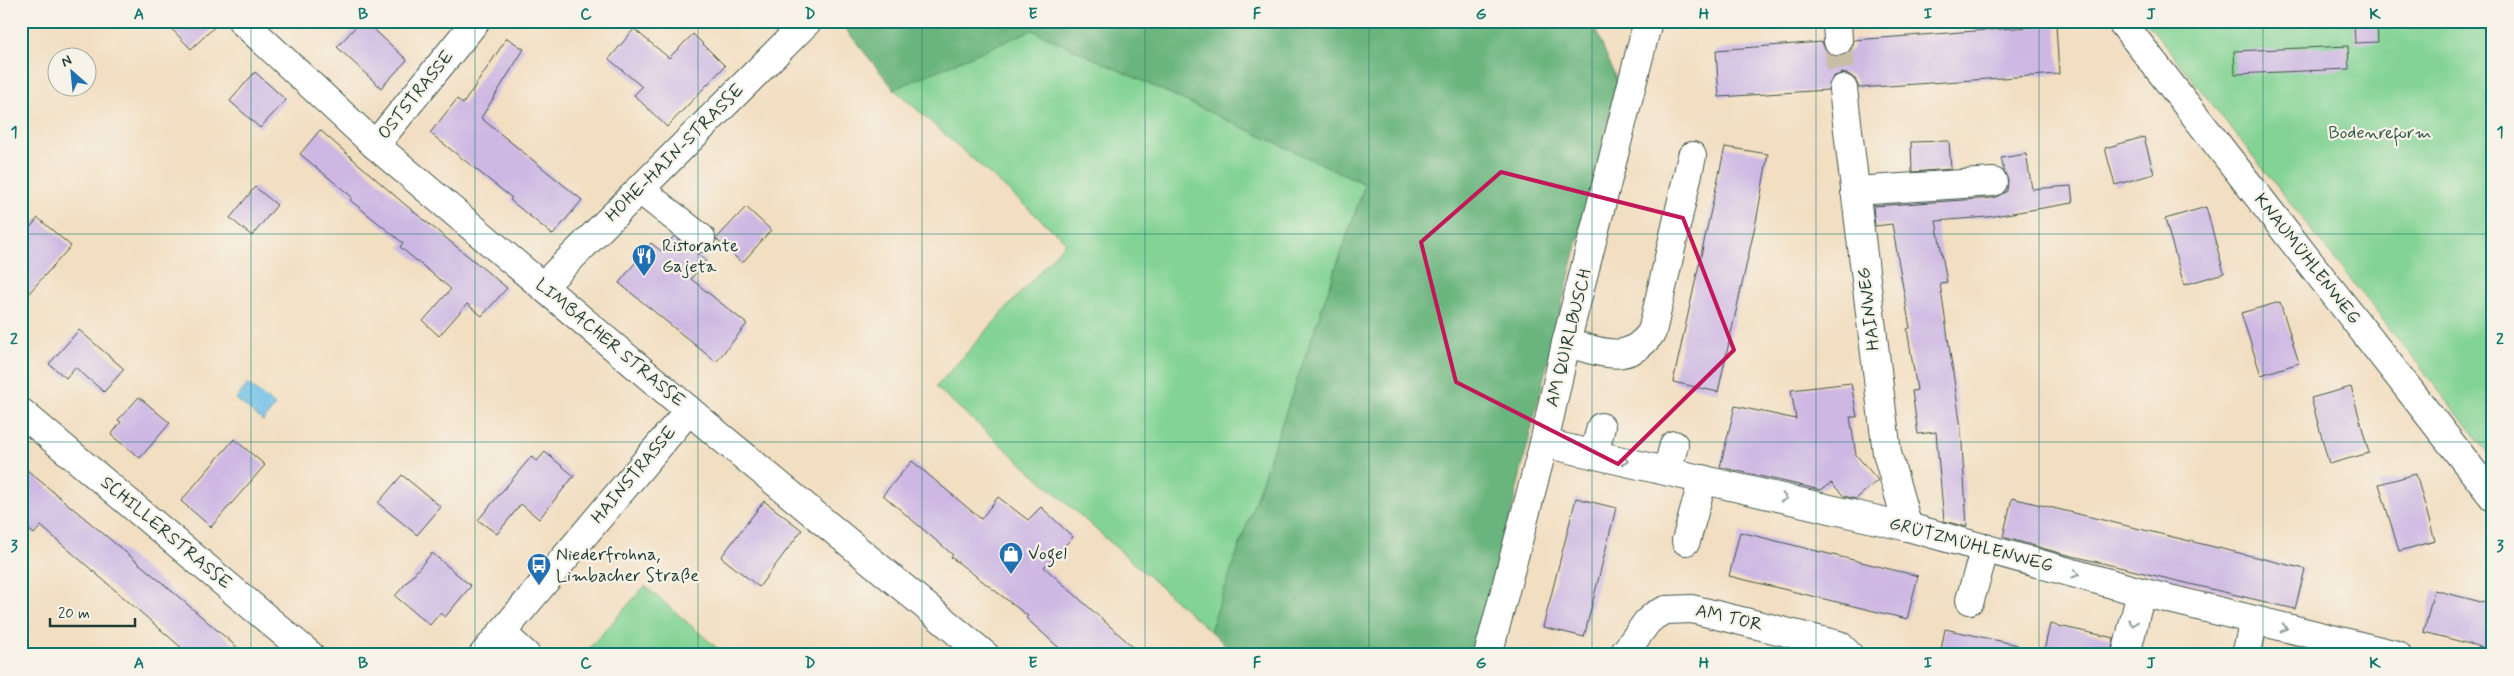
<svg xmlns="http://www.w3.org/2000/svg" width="2514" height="676" viewBox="0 0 2514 676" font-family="Mynerve,sans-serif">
<rect width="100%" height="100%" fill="#f7f3e8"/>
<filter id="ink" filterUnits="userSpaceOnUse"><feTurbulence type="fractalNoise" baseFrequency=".02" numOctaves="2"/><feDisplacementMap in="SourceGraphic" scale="10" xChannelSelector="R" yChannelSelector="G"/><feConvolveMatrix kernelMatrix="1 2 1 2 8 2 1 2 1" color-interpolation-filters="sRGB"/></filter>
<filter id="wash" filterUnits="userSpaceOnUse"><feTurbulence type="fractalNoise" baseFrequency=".0096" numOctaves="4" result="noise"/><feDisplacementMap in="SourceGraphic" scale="20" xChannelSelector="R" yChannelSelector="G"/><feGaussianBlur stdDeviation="1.12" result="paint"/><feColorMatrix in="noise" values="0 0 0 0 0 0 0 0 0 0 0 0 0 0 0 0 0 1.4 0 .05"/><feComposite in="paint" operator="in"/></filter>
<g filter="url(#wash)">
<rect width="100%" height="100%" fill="#f2dec1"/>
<g fill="#83d394" stroke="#518864">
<polygon points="2146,21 2493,21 2493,459"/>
<polygon points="1032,30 1365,184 1210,631 936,387 1066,242 894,89"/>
<polygon points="645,586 725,655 583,655"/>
</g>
<polygon fill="#6ab57e" stroke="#447959" points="839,21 1592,21 1618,83 1553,339 1477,655 1237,655 1210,631 1365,184 1032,30 894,89"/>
<polygon fill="#6bbee7" stroke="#457e8e" points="248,384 275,406 263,421 236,399"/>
<g id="blocks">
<g fill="#cdb8e3">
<polygon points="164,21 221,21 191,49"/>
<polygon points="361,21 365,21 407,60 381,88 337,47"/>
<polygon points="2354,21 2377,21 2378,42 2355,43"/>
<polygon points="2056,25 2059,74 1859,88 1855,79 1850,75 1842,73 1833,77 1828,90 1719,97 1716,50 1822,42 1825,49 1830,55 1839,57 1846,54 1852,49 1854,40"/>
<polygon points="634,29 669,58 693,34 725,66 667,127 634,95 642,87 609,59"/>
<polygon points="507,38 524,49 481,118 582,200 553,235 510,200 512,198 430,133 457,99 463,104"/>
<polygon points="2348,46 2349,69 2235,74 2234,51"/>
<polygon points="255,72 286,100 260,128 230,101"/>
<polygon points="320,130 402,202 507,288 482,316 467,304 439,336 423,321 451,289 400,247 403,243 350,200 352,197 300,154"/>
<polygon points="2144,137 2154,174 2115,185 2105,148"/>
<polygon points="1949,141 1951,169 1912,172 1911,142"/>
<polygon points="1725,147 1768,154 1757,217 1718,392 1673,382"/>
<polygon points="2026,154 2032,189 2071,186 2073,203 1988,217 1936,221 1947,282 1940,283 1961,428 1967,527 1944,521 1936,432 1918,434 1912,391 1917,390 1907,329 1910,328 1892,224 1875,226 1873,206 1994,198 2007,191 2008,180 2004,171 2001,158"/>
<polygon points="255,187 277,205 252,236 230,218"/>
<polygon points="746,207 771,230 742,263 716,239"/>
<polygon points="2206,207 2224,273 2184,285 2165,219"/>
<polygon points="38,218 71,246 21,302 21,238"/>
<polygon points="674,236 706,260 691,279 747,324 716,362 619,283 651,243 661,251"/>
<polygon points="2280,302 2299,363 2261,375 2241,313"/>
<polygon points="79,330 124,369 104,392 75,367 66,378 49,364"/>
<polygon points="1851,383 1857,417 1850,417 1856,455 1878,480 1856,499 1844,496 1831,483 1821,490 1720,467 1735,406 1796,419 1791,390"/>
<polygon points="2351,387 2369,453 2329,464 2311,398"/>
<polygon points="139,397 170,423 140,458 111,435 121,422 118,420"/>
<polygon points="234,439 265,465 211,527 181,501"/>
<polygon points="545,452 574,476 539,519 521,504 497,534 478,520 531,457 537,461"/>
<polygon points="912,461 981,519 998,497 1028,520 1041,507 1073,537 1044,567 1142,655 1067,655 1026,618 1028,616 951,557 953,555 883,495"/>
<polygon points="21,465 166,586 246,655 190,655 41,526 34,534 21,523"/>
<polygon points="2416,474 2435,541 2399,551 2379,484"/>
<polygon points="402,475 441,507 417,535 378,503"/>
<polygon points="1576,498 1616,508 1584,637 1543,627"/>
<polygon points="2012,498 2305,569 2295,609 2060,553 2003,537"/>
<polygon points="764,501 802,530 759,587 721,557"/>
<polygon points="1740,532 1918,576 1907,619 1729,576"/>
<polygon points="432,553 471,586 445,617 440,613 430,625 395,596"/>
<polygon points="2434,590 2493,605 2493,650 2424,632"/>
<polygon points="2050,624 2114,638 2111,655 2043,655"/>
<polygon points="1945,629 2018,645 2016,655 1940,655"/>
</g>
</g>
</g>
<g filter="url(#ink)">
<use href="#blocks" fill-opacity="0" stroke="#3f5549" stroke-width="1"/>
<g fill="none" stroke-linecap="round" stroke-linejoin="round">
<polyline stroke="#c8bea5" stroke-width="28" stroke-dasharray="28 14" stroke-linecap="butt" points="1838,41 1843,89"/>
<defs>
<g id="minor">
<polyline points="242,21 375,145 716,433 985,655"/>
<polyline points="1837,21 1838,41"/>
<polyline points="2121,21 2493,497"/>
<polyline points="1843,89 1887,453 1908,527"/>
<polyline points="375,145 476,21"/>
<polyline points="639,189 701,238"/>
<polyline points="1855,191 1993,182"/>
<polyline points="543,286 808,21"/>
<path d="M1566 343C1603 351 1626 367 1652 332L1692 156"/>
<polyline points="21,412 310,655"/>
<polyline points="1544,443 1908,527 2141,592 2397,655"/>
<polyline points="1594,454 1601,427"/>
<polyline points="1667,471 1674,445"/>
<polyline points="1686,541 1703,479"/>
<polyline points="1970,600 1985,548"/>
<polyline points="502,633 526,655"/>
<polyline points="483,655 689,410"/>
<polyline points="1488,655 1544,443 1566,343 1648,21"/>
<polyline points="1623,655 1647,622 1655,615 1666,610 1692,609 1839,645 1849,655"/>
<polyline points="2126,655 2141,592"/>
<polyline points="2246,655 2254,621"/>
</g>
</defs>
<use href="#minor" stroke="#3f5549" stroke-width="30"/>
<use href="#minor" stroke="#fff" stroke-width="28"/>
</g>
<defs><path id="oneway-chevron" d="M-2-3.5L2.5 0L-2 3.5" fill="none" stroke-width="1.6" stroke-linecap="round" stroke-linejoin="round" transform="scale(1.25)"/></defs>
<g stroke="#8f9e9a">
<use href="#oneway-chevron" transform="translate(1625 461) rotate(13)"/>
<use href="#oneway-chevron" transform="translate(1784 498) rotate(13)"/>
<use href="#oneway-chevron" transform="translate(2076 574) rotate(16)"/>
<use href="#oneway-chevron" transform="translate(2133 623) rotate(104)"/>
<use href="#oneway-chevron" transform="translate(2284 628) rotate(13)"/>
</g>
</g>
<path fill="none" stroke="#c2185b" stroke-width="4" stroke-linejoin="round" d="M1501 172 1683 218 1734 350 1618 464 1456 382 1421 242Z"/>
<path fill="none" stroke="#0f766e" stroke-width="1" stroke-opacity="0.55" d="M251 21V655M475 21V655M698 21V655M922 21V655M1145 21V655M1369 21V655M1592 21V655M1816 21V655M2039 21V655M2263 21V655M21 234H2493M21 442H2493"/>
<defs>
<symbol id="restaurant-pin" viewBox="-11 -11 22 30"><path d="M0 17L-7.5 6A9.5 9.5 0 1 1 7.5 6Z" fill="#1f6fb2" stroke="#f7f3e8"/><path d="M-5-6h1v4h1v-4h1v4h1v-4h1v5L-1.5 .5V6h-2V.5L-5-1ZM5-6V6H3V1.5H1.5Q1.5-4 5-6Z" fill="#fff"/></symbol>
<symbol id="shop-pin" viewBox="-11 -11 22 30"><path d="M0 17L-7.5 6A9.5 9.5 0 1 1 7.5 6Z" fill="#1f6fb2" stroke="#f7f3e8"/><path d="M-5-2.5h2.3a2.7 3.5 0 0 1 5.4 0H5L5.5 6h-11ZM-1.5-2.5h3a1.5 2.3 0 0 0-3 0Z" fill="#fff"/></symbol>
<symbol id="bus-pin" viewBox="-11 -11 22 30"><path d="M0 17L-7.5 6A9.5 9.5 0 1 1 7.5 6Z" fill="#1f6fb2" stroke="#f7f3e8"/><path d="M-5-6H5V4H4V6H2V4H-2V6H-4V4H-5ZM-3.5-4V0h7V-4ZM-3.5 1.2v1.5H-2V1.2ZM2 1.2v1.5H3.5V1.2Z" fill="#fff"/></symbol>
</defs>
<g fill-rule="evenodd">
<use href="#restaurant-pin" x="630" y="242" width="28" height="38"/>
<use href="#shop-pin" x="997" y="540" width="28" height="38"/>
<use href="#bus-pin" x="525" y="551" width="28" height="38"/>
</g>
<g text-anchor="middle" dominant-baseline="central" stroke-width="4.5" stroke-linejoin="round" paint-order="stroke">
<g font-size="18" fill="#1f3d34" stroke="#f7f3e8">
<text transform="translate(416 95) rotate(-51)">OSTSTRASSE</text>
<text transform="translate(675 153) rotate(-45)">HOHE-HAIN-STRASSE</text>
<text transform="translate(2307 259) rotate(52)">KNAUMÜHLENWEG</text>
<text transform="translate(1869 309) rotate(-97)">HAINWEG</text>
<text transform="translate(1569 338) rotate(-76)">AM QUIRLBUSCH</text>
<text transform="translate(610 343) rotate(40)">LIMBACHER STRASSE</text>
<text transform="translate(634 475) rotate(-50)">HAINSTRASSE</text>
<text transform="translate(166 533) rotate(40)">SCHILLERSTRASSE</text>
<text transform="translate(1971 545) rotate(15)">GRÜTZMÜHLENWEG</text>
<text transform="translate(1729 618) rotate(13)">AM TOR</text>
</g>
<g font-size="18" fill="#335b47" stroke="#f7f3e8">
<text x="2380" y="133">Bodenreform</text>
</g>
<g font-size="18" fill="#1f3d34" stroke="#f7f3e8" text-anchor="start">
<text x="662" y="246">Ristorante<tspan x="662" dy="21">Gajeta</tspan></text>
<text x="1028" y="554">Vogel</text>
<text x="556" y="555">Niederfrohna,<tspan x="556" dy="21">Limbacher Straße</tspan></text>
</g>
</g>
<rect width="2514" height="676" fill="none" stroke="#f7f3e8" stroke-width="55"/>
<g transform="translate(72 72) rotate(333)"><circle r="24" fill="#f7f3e8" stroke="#a1aaa0"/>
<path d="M0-4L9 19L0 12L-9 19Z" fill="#1f6fb2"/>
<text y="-8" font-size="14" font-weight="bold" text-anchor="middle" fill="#1f3d34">N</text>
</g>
<path d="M50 618v8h85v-8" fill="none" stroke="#1f3d34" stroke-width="2.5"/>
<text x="58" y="618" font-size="15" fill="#1f3d34" stroke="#f7f3e8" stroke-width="4" paint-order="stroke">20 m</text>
<rect x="28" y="28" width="2458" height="620" fill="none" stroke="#0f766e" stroke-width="2"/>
<g font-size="16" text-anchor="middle" font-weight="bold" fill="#0f766e">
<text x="139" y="19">A</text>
<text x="363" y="19">B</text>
<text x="586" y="19">C</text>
<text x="810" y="19">D</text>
<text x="1033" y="19">E</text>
<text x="1257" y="19">F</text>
<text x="1481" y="19">G</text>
<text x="1704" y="19">H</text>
<text x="1928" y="19">I</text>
<text x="2151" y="19">J</text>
<text x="2375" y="19">K</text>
<text x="14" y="137">1</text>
<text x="2500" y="137">1</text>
<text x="14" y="344">2</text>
<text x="2500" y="344">2</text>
<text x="14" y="551">3</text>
<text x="2500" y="551">3</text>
<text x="139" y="668">A</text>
<text x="363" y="668">B</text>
<text x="586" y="668">C</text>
<text x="810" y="668">D</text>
<text x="1033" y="668">E</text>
<text x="1257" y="668">F</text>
<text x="1481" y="668">G</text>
<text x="1704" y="668">H</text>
<text x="1928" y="668">I</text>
<text x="2151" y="668">J</text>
<text x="2375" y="668">K</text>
</g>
</svg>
